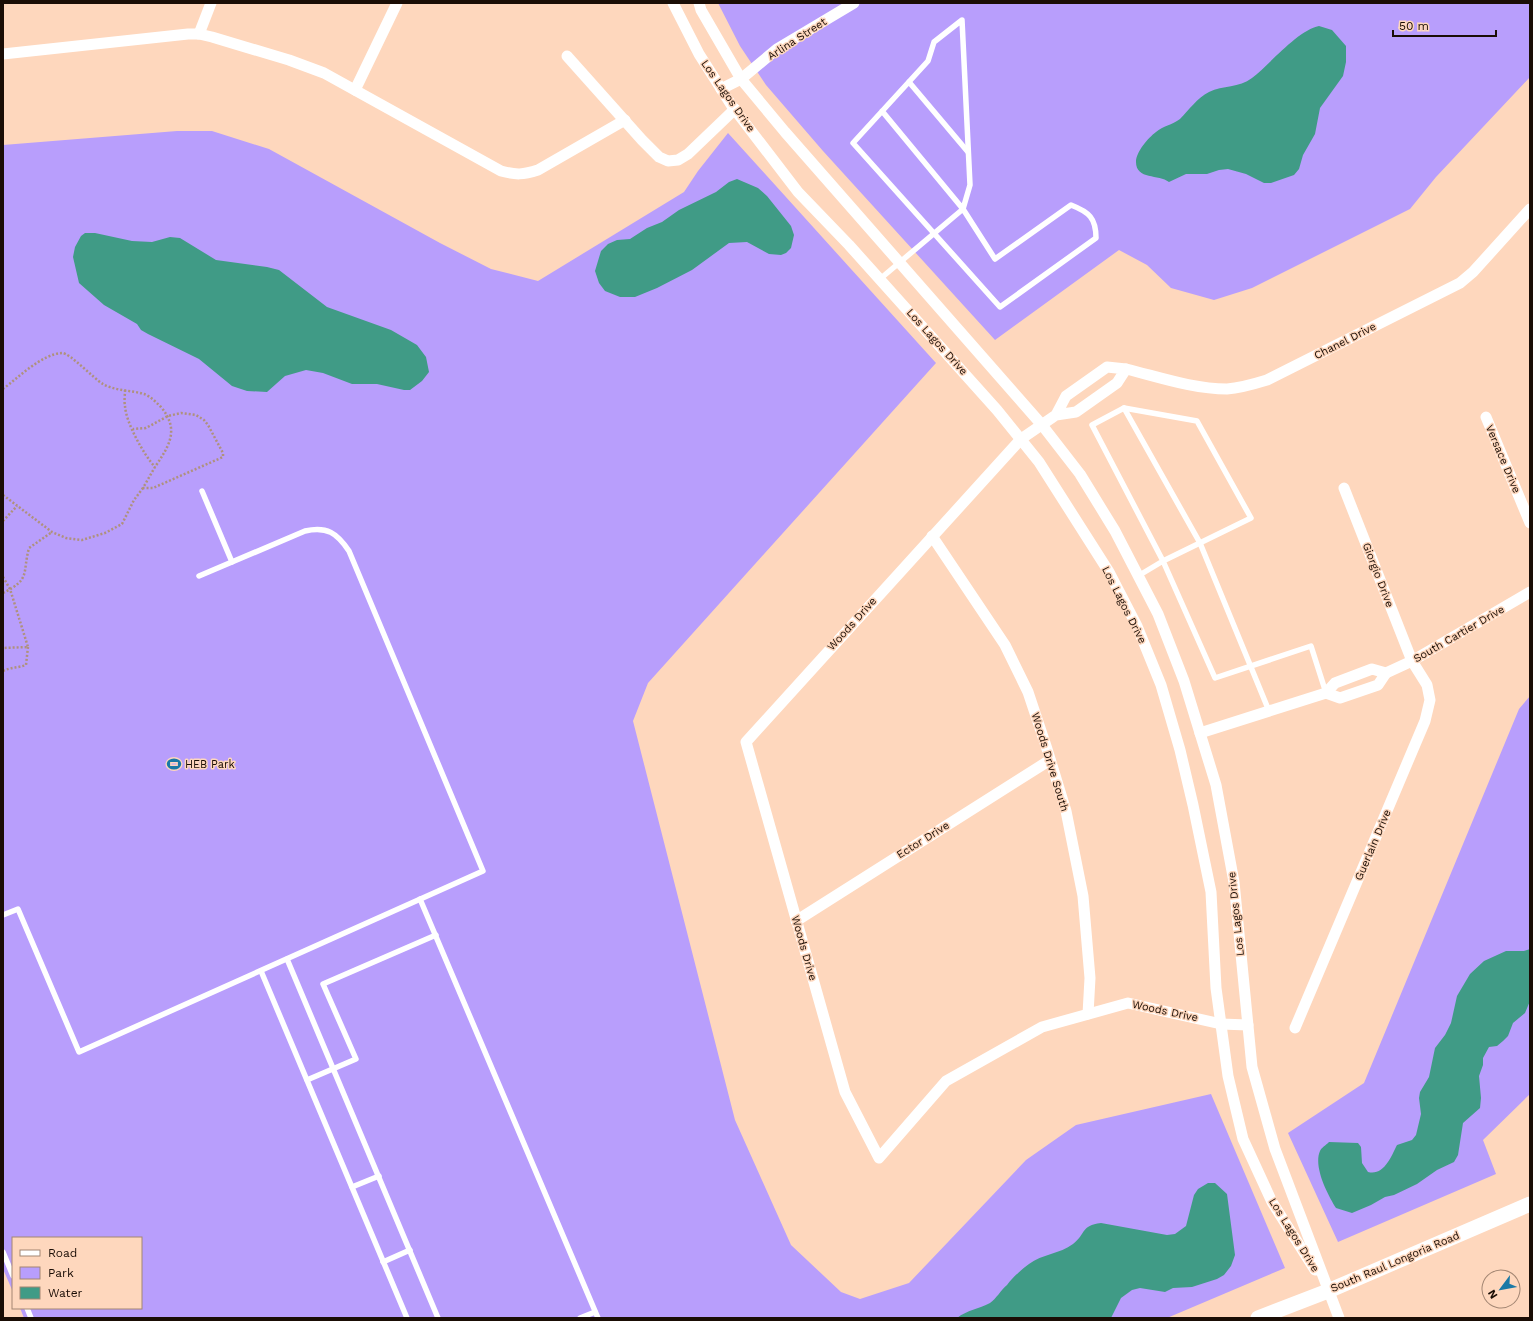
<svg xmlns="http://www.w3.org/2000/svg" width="1533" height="1321" viewBox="0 0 1533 1321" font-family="'Work Sans',sans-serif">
<rect width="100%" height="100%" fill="#fed7bd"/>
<g fill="#b89efc">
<polygon points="718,3 1530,3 1530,77 1436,177 1410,209 1252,288 1214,300 1171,288 1147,265 1119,250 995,340 823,151 766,85 740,46"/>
<polygon points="177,131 212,131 269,149 440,243 491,269 538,281 684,192 698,171 728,133 936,363 648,683 633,721 735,1120 791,1245 841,1292 860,1299 909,1283 1026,1160 1076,1125 1211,1094 1285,1268 1167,1318 24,1318 20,1308 141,1308 141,1238 13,1238 13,1292 3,1269 3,145"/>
<polygon points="1530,696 1530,1094 1483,1140 1496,1174 1338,1242 1288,1133 1364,1083 1519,709"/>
</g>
<g fill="#409b86">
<path d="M1319 26 1332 30 1346 46V62L1343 76 1320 108 1315 134 1303 155 1299 169 1294 175 1271 183H1264L1246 174 1228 169 1219 170 1207 174H1186L1169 182C1159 174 1136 180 1136 162 1136 152 1148 138 1156 132 1163 126 1172 125 1180 119 1189 110 1197 98 1209 92 1223 85 1239 88 1252 78 1269 65 1298 30 1319 26Z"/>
<polygon points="737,179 758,188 767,196 791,226 794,235 791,248 786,253 781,255 769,254 747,242 729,243 692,270 657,288 635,297 620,297 605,291 599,283 595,271 601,251 608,244 617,240 630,239 647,228 662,222 679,210 716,192 729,182"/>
<polygon points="85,233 95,233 132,241 152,242 170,237 180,238 216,260 267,267 279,270 327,307 391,330 417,345 426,357 429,372 422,381 410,390 404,390 377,384 352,384 323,373 306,370 285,376 267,392 247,391 232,386 199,359 148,334 141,330 137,324 104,305 79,283 73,257 75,247 81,236"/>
<path d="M1530 949V1001L1525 1013 1513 1023 1508 1036 1503 1041 1497 1046 1489 1047 1483 1058V1065L1479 1076 1481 1098 1480 1108 1463 1123 1458 1155 1454 1162 1437 1170 1417 1184 1394 1195 1385 1197 1371 1205 1352 1213 1336 1208C1328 1195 1313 1167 1320 1151 1321 1148 1326 1145 1329 1142L1358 1143 1361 1147 1362 1163 1368 1172C1384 1176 1391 1157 1397 1145L1412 1140 1416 1135 1421 1114 1419 1098 1420 1092 1429 1077 1435 1048 1445 1035 1451 1023 1457 996 1470 974 1484 961 1506 951H1524Z"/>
<path d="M1208 1183H1215L1227 1194 1235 1255 1231 1266 1224 1275 1217 1279 1192 1287 1173 1288 1165 1292 1140 1288 1132 1290 1121 1298 1111 1318H957C967 1310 979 1309 990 1303 996 1299 1001 1290 1007 1285 1013 1277 1021 1270 1029 1264 1042 1254 1060 1254 1073 1244 1087 1233 1080 1226 1101 1223L1167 1235 1175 1234 1186 1226 1194 1195 1198 1189Z"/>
</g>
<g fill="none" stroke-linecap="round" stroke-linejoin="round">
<g stroke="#af917d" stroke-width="2.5" stroke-dasharray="2 2" stroke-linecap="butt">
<path d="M3 389C19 377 42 354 62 353 70 353 93 378 103 384 115 391 131 390 144 394 150 396 156 402 161 407 180 430 169 446 155 467 151 474 147 481 143 488H153L223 457V453L208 425 204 420 196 415 181 413 168 416 146 428 133 429"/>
<path d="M125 390C125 395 124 401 125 406 126 423 144 455 155 467"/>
<polyline points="3,495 52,532 66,538 82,540 105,533 122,524 134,500 143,488"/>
<polyline points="3,521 17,506"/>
<polyline points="3,577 10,589 28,647 3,648"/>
<path d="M3 593C31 579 22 574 29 548L52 532"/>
<path d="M3 671C11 667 18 668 26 665L28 647"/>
</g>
<g stroke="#fff" stroke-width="5.5">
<polyline points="909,82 968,152"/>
<path d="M880 279 963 209 970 185 962 20 934 42 928 61 853 143 1000 307 1096 238C1096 218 1089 212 1071 205L995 259 963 209 882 111"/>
<polyline points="1124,408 1200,543 1269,711"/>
<polyline points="202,491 232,562"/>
<polyline points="1138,576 1163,561 1251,518 1197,421 1124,408 1092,425 1163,561 1215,678 1311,646 1326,693"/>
<polyline points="420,899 598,1318"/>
<path d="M3 915 18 909 79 1052 483 871 349 551C337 533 327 526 305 531L199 576"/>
<polyline points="287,959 438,1318"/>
<polyline points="261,971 407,1318"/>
<polyline points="307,1080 356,1059 323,984 436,935"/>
<polyline points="352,1187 379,1176"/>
<polyline points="3,1252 13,1276"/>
<polyline points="383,1262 410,1250"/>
<polyline points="27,1308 31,1318"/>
<polyline points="580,1318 595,1312"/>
</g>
<g stroke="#fff" stroke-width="11">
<polyline points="673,3 699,54 732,106 798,192 849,245 997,410 1039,462 1109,572 1137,626 1161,685 1180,750 1193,805 1211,892 1216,988 1228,1076 1243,1139 1272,1202 1315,1270"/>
<polyline points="699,3 701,10 741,79 785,132 1042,425 1080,474 1115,531 1158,614 1184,681 1216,785 1234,882 1252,1067 1275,1149 1339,1318"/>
<polyline points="199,34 211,3"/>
<path d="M3 54 188 34H199L212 37 289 60 324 73 501 171C516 175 523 175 538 170L625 120"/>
<polyline points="567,56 642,140 659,157 668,161 678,160 688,154 735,109"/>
<polyline points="721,89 741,79 777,49 854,3"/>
<polyline points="355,90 397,3"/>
<path d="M1126 369C1159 377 1193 389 1227 389 1241 388 1254 384 1267 380L1460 283 1473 272 1530 209"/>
<polyline points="1056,415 1066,396 1107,367 1126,369 1117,383 1076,412 1056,415 1021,439 746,742 845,1092 879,1158 946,1081 1042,1027 1128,1003 1221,1024 1248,1025"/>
<polyline points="1486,417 1530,523"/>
<polyline points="932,536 1005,645 1028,692 1047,749 1066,811 1083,896 1090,978 1088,1014"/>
<polyline points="1386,673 1412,661 1530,592"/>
<polyline points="1200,733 1326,693 1335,683 1372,669 1386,673 1378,685 1340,698 1326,693"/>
<polyline points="796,921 1050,760"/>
<polyline points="1295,1028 1425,721 1430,700 1427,685 1412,661 1344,488"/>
</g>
<polyline stroke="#fff" stroke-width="15" points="1258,1318 1328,1291 1530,1204"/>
</g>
<defs>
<symbol id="stadium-bare" viewBox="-9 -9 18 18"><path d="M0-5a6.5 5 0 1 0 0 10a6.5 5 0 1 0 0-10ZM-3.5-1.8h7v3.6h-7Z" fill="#1a79a6" stroke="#fed7bd" stroke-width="2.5" paint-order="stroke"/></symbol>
</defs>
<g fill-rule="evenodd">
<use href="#stadium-bare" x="164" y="754" width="20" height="20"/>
</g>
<g text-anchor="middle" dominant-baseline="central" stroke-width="3" stroke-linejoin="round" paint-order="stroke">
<g font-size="11" fill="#1a0d05" stroke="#fed7bd">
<text transform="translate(797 39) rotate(-33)">Arlina Street</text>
<text transform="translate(728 96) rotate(55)">Los Lagos Drive</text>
<text transform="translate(1345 341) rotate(-27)">Chanel Drive</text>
<text transform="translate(937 342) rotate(48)">Los Lagos Drive</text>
<text transform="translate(1503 459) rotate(67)">Versace Drive</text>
<text transform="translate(1378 575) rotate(69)">Giorgio Drive</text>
<text transform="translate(1124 605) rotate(63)">Los Lagos Drive</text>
<text transform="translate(852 624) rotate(-48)">Woods Drive</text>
<text transform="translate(1459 634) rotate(-30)">South Cartier Drive</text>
<text transform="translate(1050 762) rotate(73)">Woods Drive South</text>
<text transform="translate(923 840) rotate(-32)">Ector Drive</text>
<text transform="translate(1373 845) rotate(-67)">Guerlain Drive</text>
<text transform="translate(1236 914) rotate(-96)">Los Lagos Drive</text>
<text transform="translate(804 948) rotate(74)">Woods Drive</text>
<text transform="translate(1165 1011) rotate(12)">Woods Drive</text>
<text transform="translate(1294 1235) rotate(58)">Los Lagos Drive</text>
<text transform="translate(1395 1262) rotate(-23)">South Raul Longoria Road</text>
</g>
<g font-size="11" fill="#1a0d05" stroke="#fed7bd" text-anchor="start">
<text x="185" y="764">HEB Park</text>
</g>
</g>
<rect width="1533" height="1321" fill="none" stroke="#1a0d05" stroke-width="8"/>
<rect x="12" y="1237" width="130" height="72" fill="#fed7bd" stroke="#a38673"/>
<rect x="20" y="1250" width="20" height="6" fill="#ffffff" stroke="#a38673"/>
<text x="48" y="1257" font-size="12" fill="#1a0d05">Road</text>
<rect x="20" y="1267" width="20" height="12" fill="#b89efc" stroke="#a38673"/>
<text x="48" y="1277" font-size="12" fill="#1a0d05">Park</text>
<rect x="20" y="1287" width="20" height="12" fill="#409b86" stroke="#a38673"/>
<text x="48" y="1297" font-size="12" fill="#1a0d05">Water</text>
<g transform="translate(1501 1289) rotate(238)"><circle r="19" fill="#fed7bd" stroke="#a38673"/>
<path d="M0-3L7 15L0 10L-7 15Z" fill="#1a79a6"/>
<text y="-6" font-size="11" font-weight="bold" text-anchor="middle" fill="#1a0d05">N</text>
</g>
<path d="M1393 30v6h103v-6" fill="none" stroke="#1a0d05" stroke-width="2"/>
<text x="1399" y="30" font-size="12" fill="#1a0d05" stroke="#fed7bd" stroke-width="3" paint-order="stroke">50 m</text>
</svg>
